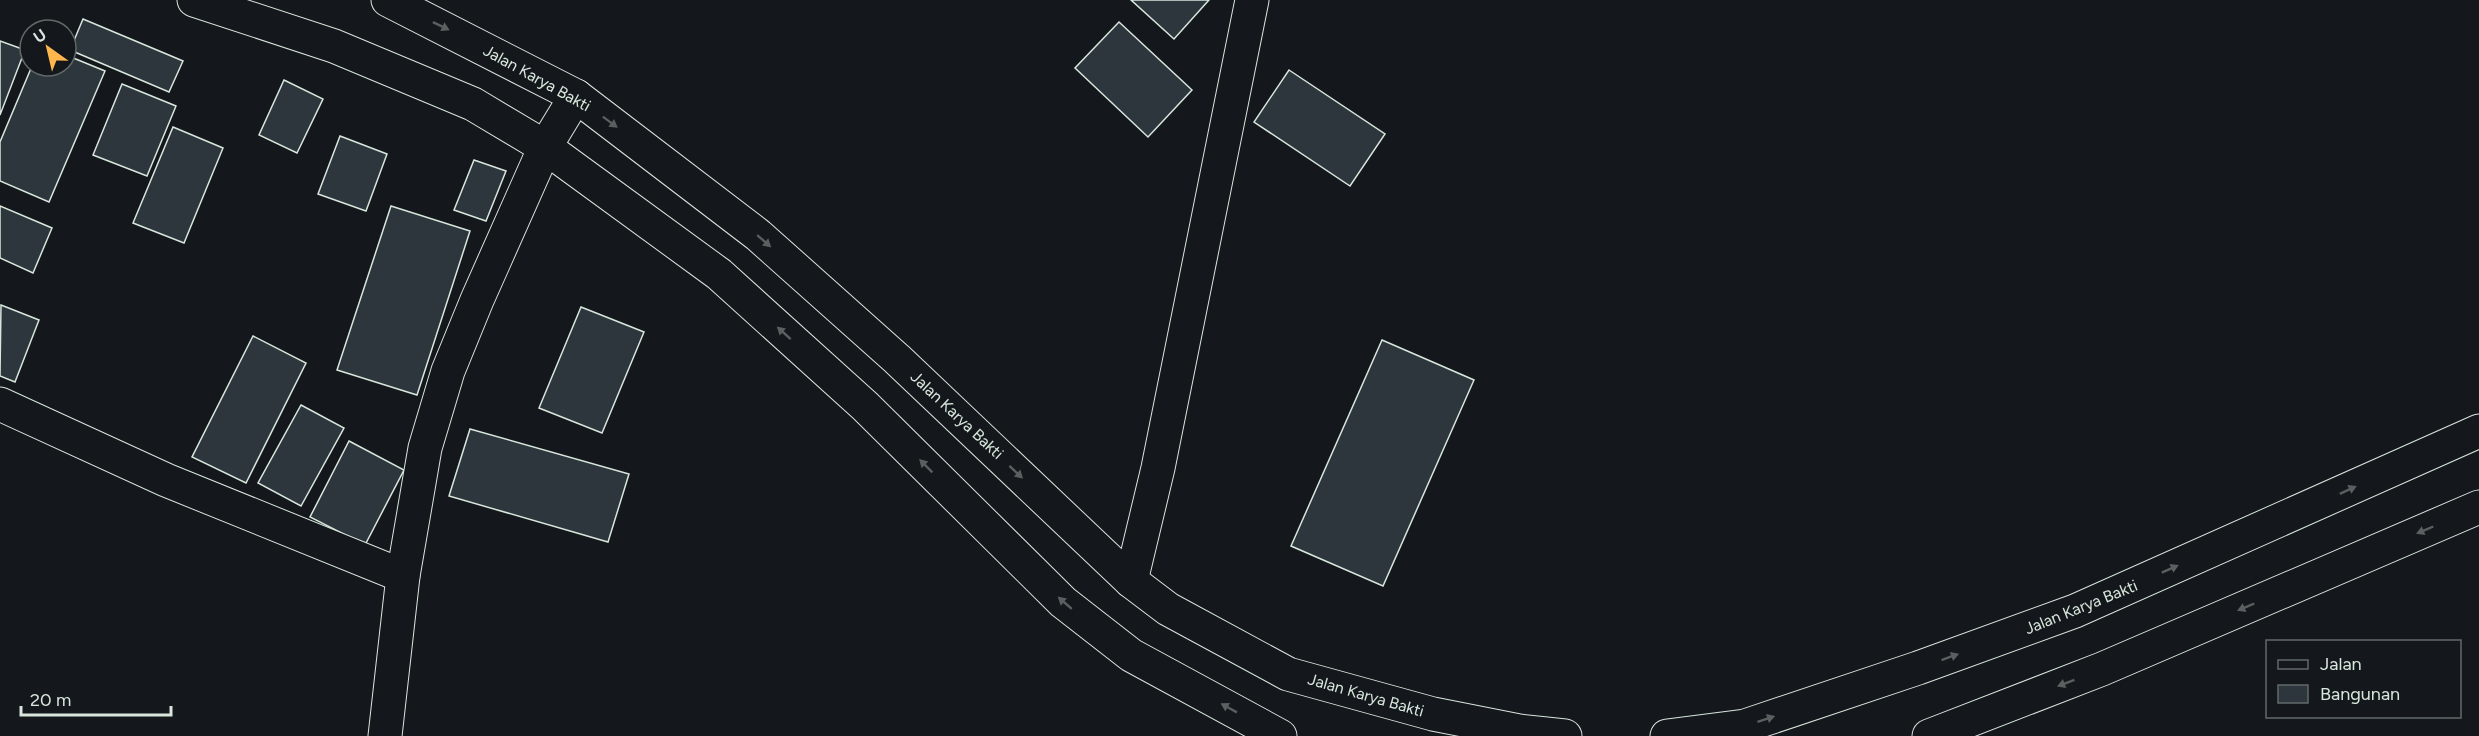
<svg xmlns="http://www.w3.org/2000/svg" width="2479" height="736" viewBox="0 0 2479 736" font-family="Figtree,sans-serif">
<rect width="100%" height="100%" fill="#14181c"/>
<g fill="#2c363c" stroke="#d8e6dc" stroke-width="1.5">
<polygon points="1131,0 1209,0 1174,39"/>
<polygon points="83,19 183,61 169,92 70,50"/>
<polygon points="1119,22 1192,90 1148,137 1075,68"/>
<polygon points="0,41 25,50 0,115"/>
<polygon points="66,55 105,71 49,202 0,181 0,142 32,66 66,66"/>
<polygon points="1289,70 1385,134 1350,186 1254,122"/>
<polygon points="284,80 323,99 297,153 259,135"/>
<polygon points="122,84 176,106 147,176 93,155"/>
<polygon points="173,127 223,148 184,243 133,223"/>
<polygon points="340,136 387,154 366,211 318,194"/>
<polygon points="474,160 506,171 486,221 454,210"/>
<polygon points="0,206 52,228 33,273 0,258"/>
<polygon points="391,206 470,231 417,395 337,370"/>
<polygon points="1,305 39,320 15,382 0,376"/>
<polygon points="581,307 644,332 602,433 539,408"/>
<polygon points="253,336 306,363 246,483 192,457"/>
<polygon points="1382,340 1474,380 1383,586 1291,546"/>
<polygon points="301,405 344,428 301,506 258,483"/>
<polygon points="470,429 629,474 608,542 449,496"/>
<polygon points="349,441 404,470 365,545 310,517"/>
</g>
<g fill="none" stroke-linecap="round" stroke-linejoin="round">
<defs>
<g id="minor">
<polyline points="194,0 334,46 473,104 545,147 719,274 865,406 1063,602 1131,655 1280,736"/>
<polyline points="388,0 576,96 758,235 897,359 1131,581 1168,609 1288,674 1433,714 1519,731 1565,736"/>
<polyline points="0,404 166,480 403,576"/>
<polyline points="1131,581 1158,468 1252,0"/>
<polyline points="385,736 403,576 425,448 448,371 477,300 545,147 576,96"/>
<polyline points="1667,736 1745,726 1918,668 2075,611 2479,431"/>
<polyline points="1929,736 2102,669 2479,507"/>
</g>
</defs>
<use href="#minor" stroke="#d8e6dc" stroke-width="35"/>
<use href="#minor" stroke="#14181c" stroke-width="33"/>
</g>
<defs><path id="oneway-solid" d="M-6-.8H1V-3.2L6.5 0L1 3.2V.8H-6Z" transform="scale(1.5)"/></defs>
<g fill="#59605f">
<use href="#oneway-solid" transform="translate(441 26) rotate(26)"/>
<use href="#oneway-solid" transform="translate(610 122) rotate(37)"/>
<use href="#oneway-solid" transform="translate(764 241) rotate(41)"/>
<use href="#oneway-solid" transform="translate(784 333) rotate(-138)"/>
<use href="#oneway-solid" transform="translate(926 466) rotate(-135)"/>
<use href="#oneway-solid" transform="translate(1016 472) rotate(43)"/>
<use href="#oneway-solid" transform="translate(2348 490) rotate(-25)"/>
<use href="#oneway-solid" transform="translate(2425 530) rotate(157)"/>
<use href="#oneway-solid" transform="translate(2170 569) rotate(-24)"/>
<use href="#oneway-solid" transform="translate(1065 603) rotate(-139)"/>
<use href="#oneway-solid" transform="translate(2246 607) rotate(157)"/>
<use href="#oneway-solid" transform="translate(1950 657) rotate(-20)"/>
<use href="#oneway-solid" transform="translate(2066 683) rotate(159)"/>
<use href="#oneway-solid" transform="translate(1229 708) rotate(-151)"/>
<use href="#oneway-solid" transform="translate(1766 719) rotate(-18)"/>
</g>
<g text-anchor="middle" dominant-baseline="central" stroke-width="4.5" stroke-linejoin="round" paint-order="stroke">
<g font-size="16" fill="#d8e6dc" stroke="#14181c">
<text transform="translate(537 78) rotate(29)">Jalan Karya Bakti</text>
<text transform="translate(957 415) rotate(43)">Jalan Karya Bakti</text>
<text transform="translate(2081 607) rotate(-22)">Jalan Karya Bakti</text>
<text transform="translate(1366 695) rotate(16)">Jalan Karya Bakti</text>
</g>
</g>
<rect x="2266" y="640" width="195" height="78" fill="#14181c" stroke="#626a69" stroke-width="1.5"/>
<rect x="2278" y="660" width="30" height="9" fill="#14181c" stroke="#626a69" stroke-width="1.5"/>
<text x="2320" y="670" font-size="18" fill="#d8e6dc">Jalan</text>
<rect x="2278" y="685" width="30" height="18" fill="#2c363c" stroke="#626a69" stroke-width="1.5"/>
<text x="2320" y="700" font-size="18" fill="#d8e6dc">Bangunan</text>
<g transform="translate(48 48) rotate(326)"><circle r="28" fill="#14181c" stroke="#626a69" stroke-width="1.5"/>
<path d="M0-4.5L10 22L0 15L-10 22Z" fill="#ffb74d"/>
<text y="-9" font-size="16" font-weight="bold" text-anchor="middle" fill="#d8e6dc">U</text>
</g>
<path d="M21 706v9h150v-9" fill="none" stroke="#d8e6dc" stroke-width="3"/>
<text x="30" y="706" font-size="18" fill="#d8e6dc" stroke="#14181c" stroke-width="4.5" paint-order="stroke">20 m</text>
</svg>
